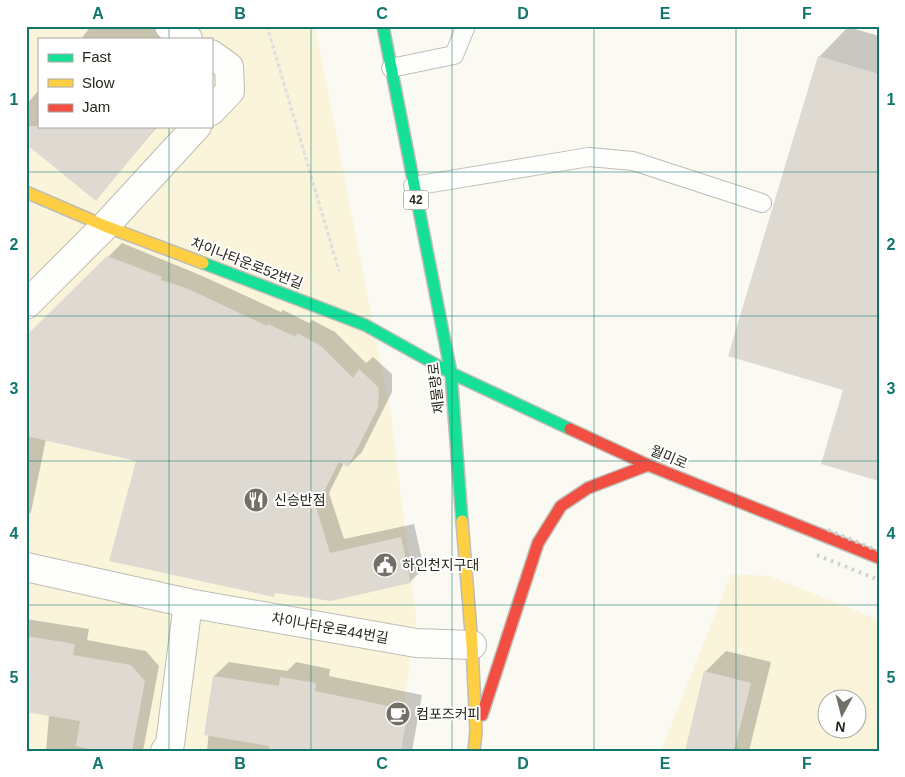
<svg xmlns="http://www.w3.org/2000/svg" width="905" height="777" viewBox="0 0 905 777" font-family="Helvetica,'Noto Sans KR',sans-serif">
<rect width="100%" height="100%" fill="#faf9f2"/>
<g fill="#faf4da" fill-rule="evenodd">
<path d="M26 26H315L391 416 416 617 398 751H26ZM39 39H211V126H39Z"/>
<path d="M731 574 769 576 879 620V751H661ZM828 700H858V730H828Z"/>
</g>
<g fill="#0003">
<polygon points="91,26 157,26 172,39 81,39"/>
<polygon points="848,27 879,36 879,480 845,389 819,57"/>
<polygon points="39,90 39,126 158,126 96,199 26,142 26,105"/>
<polygon points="122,243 200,275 281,312 283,310 309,323 312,320 335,332 366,363 373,357 392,374 392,392 362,452 348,466 344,463 329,493 344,539 414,524 424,568 410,582 276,592 273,595 137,460 46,439 31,512 26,517 26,340"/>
<polygon points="26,619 89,629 87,640 146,651 159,666 143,751 46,751 49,715 26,711"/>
<polygon points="726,651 771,662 749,751 686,751 705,672"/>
<polygon points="229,662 287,671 296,662 330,669 329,676 422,695 412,751 207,751 214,676"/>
</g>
<g fill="#dedad2">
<polygon points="818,56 879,74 879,481 821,464 843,390 728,356"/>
<polygon points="26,126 157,126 96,201 26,144"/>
<polygon points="107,256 162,277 161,280 186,288 267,326 268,324 296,337 297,333 321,346 353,378 359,369 379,388 378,407 348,467 339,462 316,507 330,553 401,537 411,583 331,601 275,593 274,597 109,561 136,461 26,436 26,336"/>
<polygon points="26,636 75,644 73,655 131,665 145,681 132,751 99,751 76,746 80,721 26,712"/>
<polygon points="704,671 751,683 734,751 685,751"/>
<polygon points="213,676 279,686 280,677 316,683 315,691 408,710 401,751 268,751 269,746 204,735"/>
</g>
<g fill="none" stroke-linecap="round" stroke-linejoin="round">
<defs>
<g id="lane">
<polyline points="391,68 454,55 466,26"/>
<polyline points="413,186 589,157 633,161 762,203"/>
</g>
<g id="street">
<polyline points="169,26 188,39"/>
<polyline points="211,54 229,67 230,91 211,111"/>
<polyline points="26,305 105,226 197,126"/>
<polyline points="26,567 188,603 416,643 472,645"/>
<polyline points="165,751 170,744 188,603"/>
</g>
<g id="fast">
<polyline points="383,26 451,373 462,521"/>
<polyline points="203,263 365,325 451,373 570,429"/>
</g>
<g id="slow">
<polyline points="26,192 105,226 203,263"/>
<polyline points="462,521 472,645 476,731 474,751"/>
</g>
<g id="jam">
<polyline points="570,429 648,465 879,558"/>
<polyline points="482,715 538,543 561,506 588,488 648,465"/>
</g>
</defs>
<use href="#lane" stroke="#bfbdb4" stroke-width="20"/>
<use href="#street" stroke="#bfbdb4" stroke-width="30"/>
<use href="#fast" stroke="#bfbdb4" stroke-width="14"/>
<use href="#slow" stroke="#bfbdb4" stroke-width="14"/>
<use href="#jam" stroke="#bfbdb4" stroke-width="14"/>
<polyline stroke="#dededb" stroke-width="3" stroke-dasharray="4 2.5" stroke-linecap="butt" points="267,26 339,271"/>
<use href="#lane" stroke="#fefefd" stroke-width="18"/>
<use href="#street" stroke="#fefefd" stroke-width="28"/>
<use href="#fast" stroke="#16e098" stroke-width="11"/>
<use href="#slow" stroke="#ffcf43" stroke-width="11"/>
<use href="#jam" stroke="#f24e42" stroke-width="11"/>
<g stroke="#d0cfcd" stroke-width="4" stroke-dasharray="2.5 5" stroke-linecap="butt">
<polyline points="828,530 879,551"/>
<polyline points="817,555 879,580"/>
</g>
</g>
<path fill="none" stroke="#0f766e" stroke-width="1" stroke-opacity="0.55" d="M169 26V39M311 26V751M452 26V751M594 26V751M736 26V751M169 126V751M26 172H879M26 316H879M26 461H879M26 605H879"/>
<defs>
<symbol id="restaurant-disc" viewBox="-11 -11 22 22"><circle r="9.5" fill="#727066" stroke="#fff"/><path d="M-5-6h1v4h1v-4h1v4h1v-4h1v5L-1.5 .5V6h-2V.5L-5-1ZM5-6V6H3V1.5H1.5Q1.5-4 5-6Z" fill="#fff"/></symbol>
<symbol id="civic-disc" viewBox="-11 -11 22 22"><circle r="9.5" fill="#727066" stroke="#fff"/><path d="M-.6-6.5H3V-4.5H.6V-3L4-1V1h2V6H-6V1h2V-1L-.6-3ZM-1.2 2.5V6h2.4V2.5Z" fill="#fff"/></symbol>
<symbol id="cafe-disc" viewBox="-11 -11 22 22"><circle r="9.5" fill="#727066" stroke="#fff"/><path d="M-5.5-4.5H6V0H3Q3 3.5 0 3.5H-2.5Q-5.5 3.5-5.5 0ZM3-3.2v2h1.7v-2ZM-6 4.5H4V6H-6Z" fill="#fff"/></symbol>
</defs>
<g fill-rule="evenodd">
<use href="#restaurant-disc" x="242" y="486" width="28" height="28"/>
<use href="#civic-disc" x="371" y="551" width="28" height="28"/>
<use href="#cafe-disc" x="384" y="700" width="28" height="28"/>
</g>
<g text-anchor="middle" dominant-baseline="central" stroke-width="4" stroke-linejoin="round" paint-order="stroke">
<rect fill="#fff" stroke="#69675f" stroke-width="1" x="403.5" y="190.5" width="25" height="19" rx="4"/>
<g font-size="12" font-weight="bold" fill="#29261a">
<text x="416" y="200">42</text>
</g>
<g font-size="14" fill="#29261a" stroke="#fff">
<text transform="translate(247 263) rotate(21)">차이나타운로52번길</text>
<text transform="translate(436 388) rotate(-97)">제물량로</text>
<text transform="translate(669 457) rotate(23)">월미로</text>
<text transform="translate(330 628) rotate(10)">차이나타운로44번길</text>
</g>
<g font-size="14" fill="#29261a" stroke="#fff" text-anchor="start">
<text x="274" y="500">신승반점</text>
<text x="402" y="565">하인천지구대</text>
<text x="416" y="714">컴포즈커피</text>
</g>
</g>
<rect width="905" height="777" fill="none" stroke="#ffffff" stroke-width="55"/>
<rect x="38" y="38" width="175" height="90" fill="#ffffff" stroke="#a9a8a3"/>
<rect x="48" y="54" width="25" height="8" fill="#16e098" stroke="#a9a8a3"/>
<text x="82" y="62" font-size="15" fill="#29261a">Fast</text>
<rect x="48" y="79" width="25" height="8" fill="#ffcf43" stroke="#a9a8a3"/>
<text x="82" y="88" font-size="15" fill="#29261a">Slow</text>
<rect x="48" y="104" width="25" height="8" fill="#f24e42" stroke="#a9a8a3"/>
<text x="82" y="112" font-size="15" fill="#29261a">Jam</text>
<g transform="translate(842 714) rotate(187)"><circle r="24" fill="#ffffff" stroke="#a9a8a3"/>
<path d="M0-4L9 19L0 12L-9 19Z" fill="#727066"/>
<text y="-8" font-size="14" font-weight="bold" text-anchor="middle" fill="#29261a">N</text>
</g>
<rect x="28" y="28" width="850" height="722" fill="none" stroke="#0f766e" stroke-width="2"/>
<g font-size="16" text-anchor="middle" font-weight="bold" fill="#0f766e">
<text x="98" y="19">A</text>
<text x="240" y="19">B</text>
<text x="382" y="19">C</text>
<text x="523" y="19">D</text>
<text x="665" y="19">E</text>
<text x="807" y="19">F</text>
<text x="14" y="105">1</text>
<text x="891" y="105">1</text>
<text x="14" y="250">2</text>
<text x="891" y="250">2</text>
<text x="14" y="394">3</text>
<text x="891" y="394">3</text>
<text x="14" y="539">4</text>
<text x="891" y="539">4</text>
<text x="14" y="683">5</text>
<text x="891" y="683">5</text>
<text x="98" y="769">A</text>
<text x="240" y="769">B</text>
<text x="382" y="769">C</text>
<text x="523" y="769">D</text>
<text x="665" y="769">E</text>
<text x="807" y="769">F</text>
</g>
</svg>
